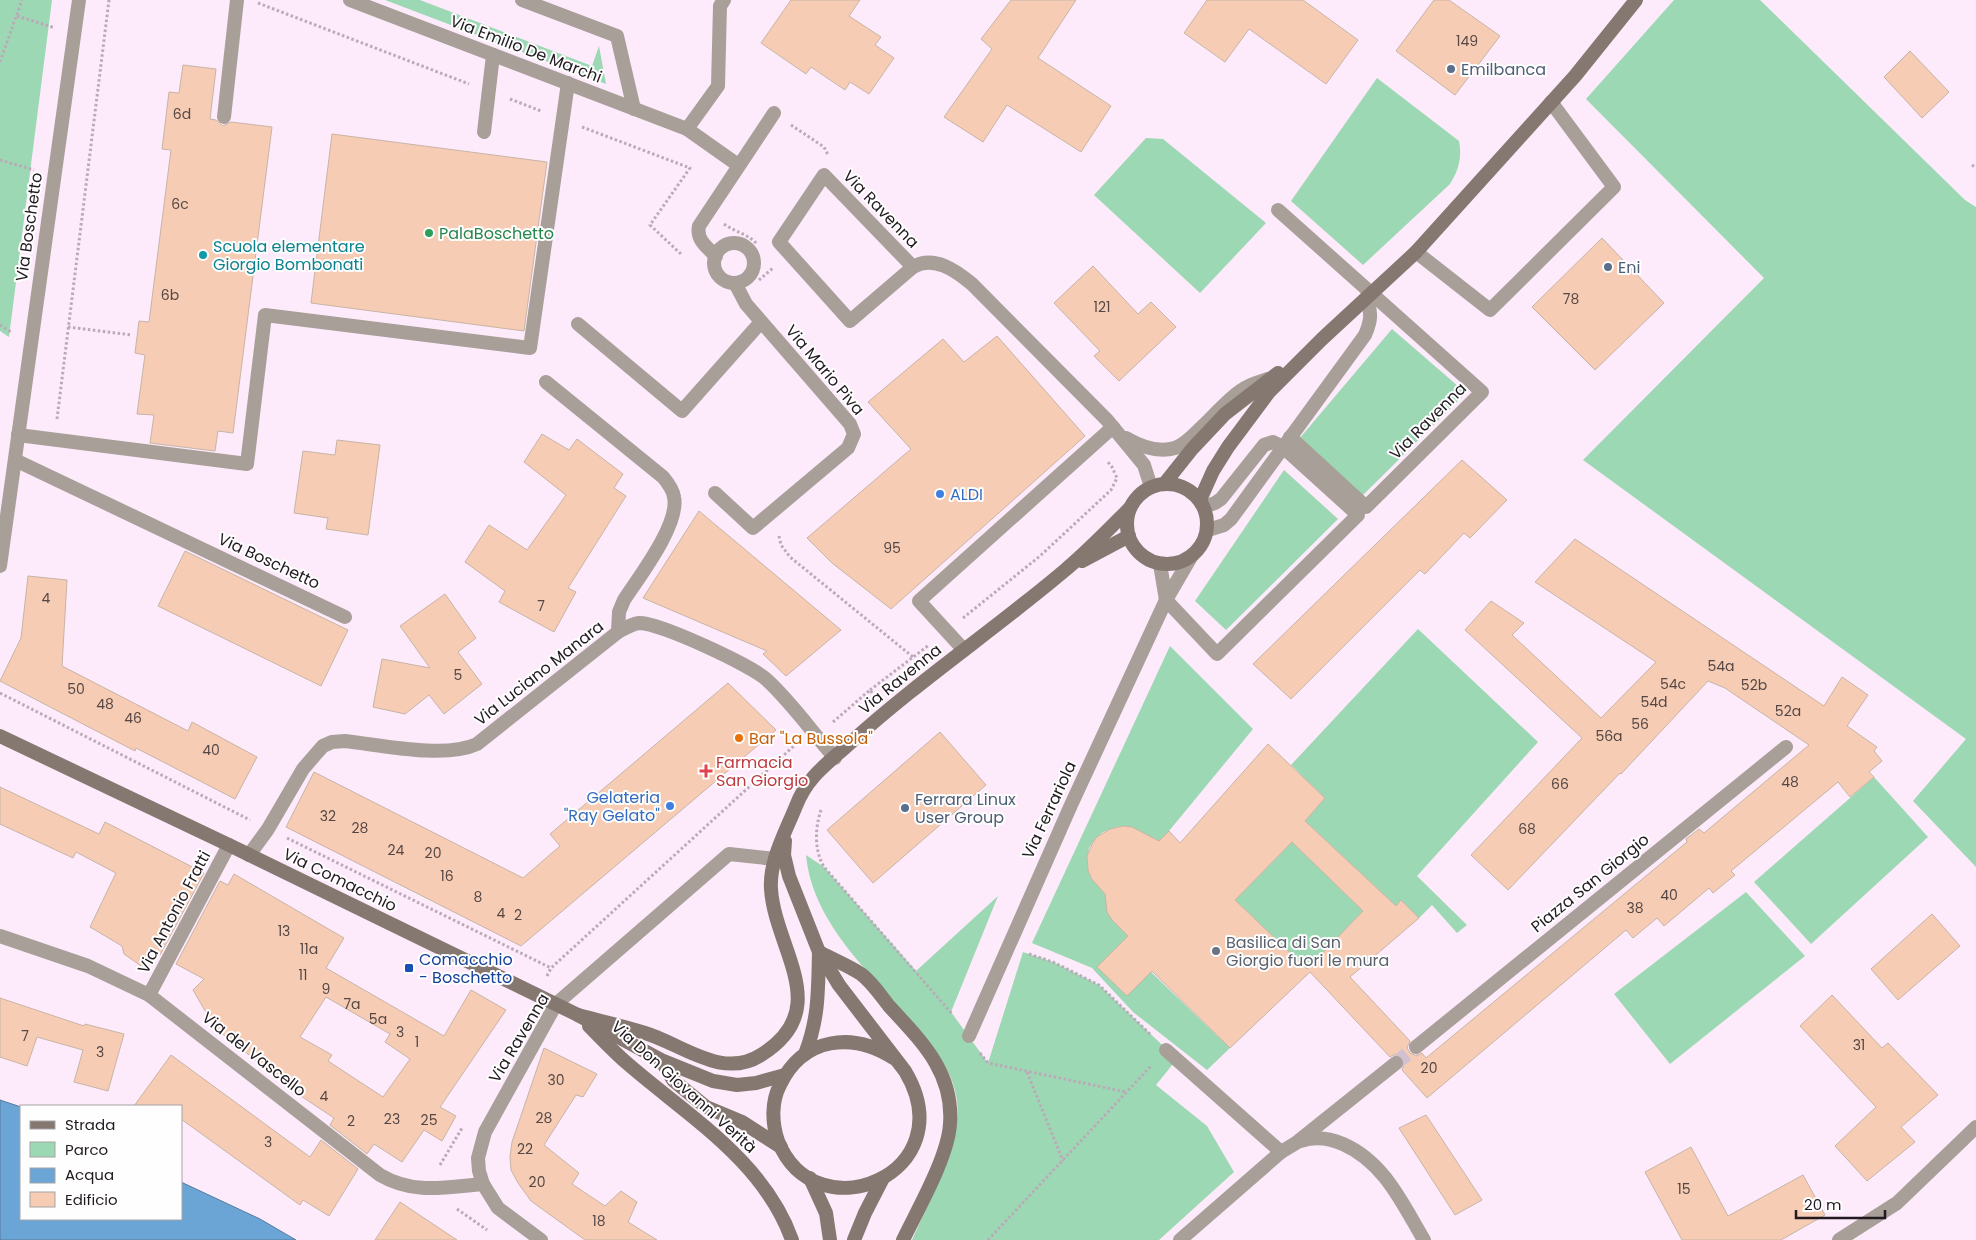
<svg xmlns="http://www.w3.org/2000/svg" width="1976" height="1240" viewBox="0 0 1976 1240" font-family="Poppins,sans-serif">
<rect width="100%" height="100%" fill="#fdeafb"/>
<g fill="#9dd8b4">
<polygon points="0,0 52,0 9,337 0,331"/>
<polygon points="385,0 420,0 592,66 599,46 606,84"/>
<polygon points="1674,0 1760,0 1965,200 1976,207 1976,867 1913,801 1966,739 1583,460 1764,278 1586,99"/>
<path d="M1377 78 1459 141C1462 158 1459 169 1450 184L1363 265 1291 201Z"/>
<polygon points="1146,138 1163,139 1266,223 1200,293 1094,195"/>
<polygon points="1392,329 1466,393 1362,496 1299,439"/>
<polygon points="1284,470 1338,519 1226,630 1195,601"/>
<polygon points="1418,629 1538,742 1417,876 1467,925 1457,933 1432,905 1419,918 1402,901 1396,906 1305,821 1325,798 1291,765"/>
<polygon points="1170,646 1253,729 1169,831 1155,845 1124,826 1117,827 1103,832 1093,842 1089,848 1087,863 1091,878 1108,897 1112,920 1128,936 1098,967 1127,996 1151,972 1230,1048 1207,1070 1133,1012 1092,968 1032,943"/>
<polygon points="1874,777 1928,837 1811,944 1754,882"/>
<polygon points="1292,842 1363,911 1307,969 1235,900"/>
<path d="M806 855 824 867 916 971 998 896 951 1012 988 1063 1023 952 1053 962 1099 985 1177 1059 1156 1085 1207 1126 1234 1172 1159 1240H912C928 1204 953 1158 957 1119 962 1077 932 1046 907 1016 866 969 812 920 806 855Z"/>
<polygon points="1746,892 1805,956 1670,1064 1614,994"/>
</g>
<polygon fill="#6aa5d6" stroke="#547b9f" points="0,1100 21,1107 21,1219 181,1219 181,1182 260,1219 296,1240 0,1240"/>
<g fill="#f6cdb4" stroke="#c8b4a6" fill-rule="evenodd">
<polygon points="791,0 860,0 849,16 881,37 875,45 894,58 869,94 850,82 845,90 811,67 806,74 761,43"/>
<polygon points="1011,0 1076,0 1038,58 1111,106 1081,152 1007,105 983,142 944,117 992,49 981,39"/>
<polygon points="1207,0 1303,0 1358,40 1326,84 1249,29 1225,62 1184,33"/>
<polygon points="1434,0 1449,0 1500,36 1455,95 1396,51"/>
<polygon points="1910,51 1949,92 1922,118 1884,77"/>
<polygon points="183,65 216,69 210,119 216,120 223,126 231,122 272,127 233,433 218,431 215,451 150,443 154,415 137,414 145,355 135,353 139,321 149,322 171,150 162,149 169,92 179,93"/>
<polygon points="332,134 547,162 524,331 311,303"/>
<polygon points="1602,238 1664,303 1595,370 1532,307"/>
<polygon points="1093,266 1138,314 1151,302 1176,327 1119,381 1094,356 1100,351 1054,303"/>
<polygon points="997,336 1085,436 891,609 832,563 807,538 911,449 868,402 943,339 964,362"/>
<polygon points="542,434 569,450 577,439 623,474 614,488 626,496 568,588 576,592 554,632 499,602 505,591 465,562 489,525 527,550 566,495 524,462"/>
<polygon points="337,440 380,445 368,535 326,529 328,518 294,513 303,451 335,455"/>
<polygon points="1462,460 1507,500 1470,538 1464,533 1425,574 1420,570 1291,699 1253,664"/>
<polygon points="699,511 841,630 786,676 763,654 767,651 643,598"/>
<path d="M1575 539 1824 706 1842 677 1868 695 1847 726 1877 747 1874 751 1882 761 1869 772 1874 777 1850 797 1838 782 1731 871 1735 875 1713 893 1709 888 1664 926 1657 918 1633 938 1626 930 1427 1098 1402 1070 1405 1062 1402 1057 1395 1054 1390 1057 1310 972 1230 1048 1152 971 1127 996 1097 967 1128 936 1112 920 1107 912 1105 894 1091 878 1088 870 1087 856 1093 842 1097 837 1110 829 1124 826 1132 827 1159 841 1169 831 1180 843 1268 744 1325 798 1305 821 1396 906 1401 900 1419 918 1350 977 1410 1041 1407 1048 1410 1053 1417 1056 1422 1053 1426 1058 1687 842 1686 839 1699 829 1704 833 1809 745 1725 688 1708 681 1621 774 1620 773 1508 890 1471 855 1582 738 1465 630 1491 601 1524 623 1512 635 1601 718 1656 662 1535 582ZM1292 842 1363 911 1307 969 1235 900Z"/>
<polygon points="185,551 348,630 321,686 158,606"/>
<polygon points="28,576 67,580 62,666 188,731 192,722 257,757 235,799 136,748 135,751 0,681 21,638"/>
<polygon points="445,594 476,638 458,652 482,684 444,714 429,695 405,714 373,707 382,659 430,668 400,626"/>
<polygon points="728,683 776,730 521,946 286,827 314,772 523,878 560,846 550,834"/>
<polygon points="940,732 986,785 873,883 827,830"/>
<polygon points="0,787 99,834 105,822 204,873 160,955 152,950 144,968 124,954 122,946 90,927 116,873 76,852 73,858 0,824"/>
<path d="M234 874 344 938 326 968 444 1036 471 990 506 1010 440 1107 456 1116 442 1141 424 1130 402 1162 374 1144 367 1154 330 1125 334 1118 301 1096 215 1028 193 990 204 979 176 964 220 881 228 885ZM326 997 390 1034 385 1042 410 1059 383 1097 328 1061 332 1055 300 1037Z"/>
<polygon points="1932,914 1960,946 1898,1000 1871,969"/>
<polygon points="1832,995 1882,1048 1888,1043 1938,1095 1901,1127 1915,1142 1867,1181 1835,1146 1876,1107 1800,1026"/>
<polygon points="0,998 84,1026 85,1024 124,1034 108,1091 74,1082 83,1050 37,1037 27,1066 0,1057"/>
<polygon points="544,1048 597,1074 583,1097 576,1095 544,1145 579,1173 572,1184 605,1206 621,1191 637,1202 628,1222 657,1240 585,1240 531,1201 518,1183 511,1170 510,1157 512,1142"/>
<polygon points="171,1055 310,1157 321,1140 358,1169 329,1216 303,1200 300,1205 181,1119 181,1106 134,1106"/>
<polygon points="1426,1115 1482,1200 1455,1215 1399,1128"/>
<polygon points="1691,1147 1728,1216 1803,1175 1825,1215 1781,1240 1682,1240 1645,1172"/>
<polygon points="400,1202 457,1240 375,1240"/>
</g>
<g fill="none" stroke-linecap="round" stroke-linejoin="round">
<polyline stroke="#d1c0cf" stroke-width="14" stroke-dasharray="14 7" stroke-linecap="butt" points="1396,1063 1416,1047"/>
<g stroke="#baaab8" stroke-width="3" stroke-dasharray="2.5 2.5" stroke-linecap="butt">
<polyline points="258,3 469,84"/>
<polyline points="17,16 55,28"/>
<polyline points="0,62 22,0"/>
<polyline points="510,99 541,111"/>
<polyline points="791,125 824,147 828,155"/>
<polyline points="582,127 690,168 650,225 682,255"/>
<polyline points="0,160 34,170"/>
<polyline points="1972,165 1976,168"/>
<path d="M724 224C735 232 748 234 757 244"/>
<polyline points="759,280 773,268"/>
<polyline points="0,325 11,332"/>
<polyline points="68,327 132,335"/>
<polyline points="57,419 109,0"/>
<polyline points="779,536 781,545 790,557 913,657"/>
<polyline points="963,618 1040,556 1111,490 1117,478 1112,467 1107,461"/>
<polyline points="870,690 929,645"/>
<polyline points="0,693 250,820"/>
<polyline points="833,722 870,690 873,694"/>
<path d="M821 810C815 828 814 850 824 867L953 1015"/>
<polyline points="287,838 551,968"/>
<polyline points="1029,954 1053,962 1099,985 1151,1035"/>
<polyline points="547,976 551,968 796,744"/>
<polyline points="980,1053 988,1063 1126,1092"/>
<polyline points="1027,1072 1063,1161"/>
<polyline points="440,1165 462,1128"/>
<polyline points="457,1209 487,1230"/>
<polyline points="988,1240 1151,1066"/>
</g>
<g stroke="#a89f99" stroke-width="14">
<polyline points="522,0 617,36 634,109"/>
<polyline points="224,117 237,0"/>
<polyline points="484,132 493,55"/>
<polygon points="824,175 913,267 850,321 779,242"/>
<polyline points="1278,210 1482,392 1366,507 1290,437"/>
<polyline points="1416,252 1490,310 1614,187 1551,102"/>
<path d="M913 267C934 255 955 270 972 284L1107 420 1144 465 1151 487"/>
<polyline points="18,435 247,464 265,315 530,348 568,83"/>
<path d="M1126 438C1140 446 1159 453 1175 448 1187 444 1196 432 1205 424 1217 412 1235 392 1249 386 1255 383 1262 381 1268 379"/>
<path d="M1208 530 1224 525 1231 519 1365 335C1372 319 1371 314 1367 297"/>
<polyline points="1166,600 1217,654 1358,515 1283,447 1273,442 1264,445 1221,499 1215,503 1204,507"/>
<polyline points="964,650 919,601 1113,427"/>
</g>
<g stroke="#a89f99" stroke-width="14">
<polyline points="350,0 687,129 738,165"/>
<polyline points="687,129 718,86 720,6 724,0"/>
<circle cx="734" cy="263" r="20"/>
<path d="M716 256C707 247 696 240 699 226L774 113"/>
<polyline points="578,324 682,411 761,322"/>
<path d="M546 382 663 477C668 483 673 490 674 497 680 524 639 577 624 600L619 612 618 632"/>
<polyline points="15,460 345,617"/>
<polyline points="715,493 753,528 848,448 854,434 850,424 746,304 735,283"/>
<polyline points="1160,564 1166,600"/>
<polyline points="0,566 79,0"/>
<path d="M249 855 268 829 303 769 315 755 323 746 332 742 345 741C381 745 445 759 477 744L618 632C625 628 632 624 639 623 658 622 753 666 767 680 792 703 812 732 835 758"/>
<path d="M0 936 88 966 149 995 380 1175C414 1195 446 1187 483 1184"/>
<polyline points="149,995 229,845"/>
<polyline points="969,1036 1071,805 1166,600 1191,557"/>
<polyline points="1416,1047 1786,747"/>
<polyline points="1166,1050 1281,1152"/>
<path d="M1301 1141C1315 1136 1329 1138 1343 1144 1384 1162 1402 1203 1424 1240"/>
<polyline points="541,1240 498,1208 483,1184 479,1171 478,1158 485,1132 556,1004 729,854 775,859"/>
<polyline points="1180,1240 1281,1152 1296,1143 1396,1063"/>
<polyline points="1839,1240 1897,1203 1976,1127"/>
</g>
<g stroke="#857870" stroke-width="14">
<polyline points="1165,483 1192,449 1225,414 1278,373"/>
<circle cx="1167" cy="524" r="40"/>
<polyline points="1200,500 1213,471 1228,447 1269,392 1322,339 1416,252 1575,76 1636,0"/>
<polyline points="1082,561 1129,536"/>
<polyline points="0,736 229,845 578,1015 661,1060 713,1081 737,1085 756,1083 785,1075"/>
<path d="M785 841 784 855 789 876 819 952 839 985 905 1071C966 1173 816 1236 778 1141 772 1124 771 1102 780 1085 803 1037 853 1031 895 1059"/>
<path d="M821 953C834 960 849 966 861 974 872 982 881 996 889 1006 921 1041 954 1072 950 1124 948 1157 918 1209 903 1240"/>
<path d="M578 1015C600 1021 623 1026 645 1033 682 1044 722 1080 761 1055 835 1009 775 950 771 889 769 861 786 831 796 806 807 777 827 764 849 744 917 682 994 630 1064 571 1087 552 1109 529 1130 508"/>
<path d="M589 1026C602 1039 614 1052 628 1064 688 1116 764 1161 792 1240"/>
<path d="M805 1054C819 1018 818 991 819 952"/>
<polyline points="661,1060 673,1080 706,1107 742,1122 781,1147"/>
<polyline points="810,1178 826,1213 830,1240"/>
<polyline points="854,1240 865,1213 883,1178"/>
</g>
</g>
<g fill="#5c6f8a" stroke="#fefefe" stroke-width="2">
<circle cx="1451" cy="69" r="5"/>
<circle cx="1608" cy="267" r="5"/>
<circle cx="905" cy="808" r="5"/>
</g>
<circle fill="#2e9e5b" stroke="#fefefe" stroke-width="2" cx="429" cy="233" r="5"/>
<circle fill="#0f9aa8" stroke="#fefefe" stroke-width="2" cx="203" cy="255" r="5"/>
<g fill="#3f7fe0" stroke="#fefefe" stroke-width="2">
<circle cx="940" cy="494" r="5"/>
<circle cx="670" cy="806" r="5"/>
</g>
<circle fill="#e8710a" stroke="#fefefe" stroke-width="2" cx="739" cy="738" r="5"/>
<path fill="#e0444e" stroke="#fefefe" stroke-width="2" d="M703.5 763.5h5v5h5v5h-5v5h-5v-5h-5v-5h5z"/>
<circle fill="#6b7280" stroke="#fefefe" stroke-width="2" cx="1216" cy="951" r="5"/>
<rect fill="#1a4fb4" stroke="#fefefe" stroke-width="2" x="404" y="963" width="10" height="10" rx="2.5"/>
<g text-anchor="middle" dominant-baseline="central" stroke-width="4" stroke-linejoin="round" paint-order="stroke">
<g font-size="14" fill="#564745">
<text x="1467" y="41">149</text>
<text x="182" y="114">6d</text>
<text x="180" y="204">6c</text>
<text x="170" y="295">6b</text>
<text x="1571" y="299">78</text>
<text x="1102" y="307">121</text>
<text x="892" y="548">95</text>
<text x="46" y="598">4</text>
<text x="541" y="606">7</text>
<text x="1721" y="666">54a</text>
<text x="458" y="675">5</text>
<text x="1673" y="684">54c</text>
<text x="1754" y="685">52b</text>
<text x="76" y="689">50</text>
<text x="1654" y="702">54d</text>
<text x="105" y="704">48</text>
<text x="1788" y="711">52a</text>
<text x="133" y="718">46</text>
<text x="1640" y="724">56</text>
<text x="1609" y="736">56a</text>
<text x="211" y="750">40</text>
<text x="1790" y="782">48</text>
<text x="1560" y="784">66</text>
<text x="328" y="816">32</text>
<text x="360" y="828">28</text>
<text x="1527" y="829">68</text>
<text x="396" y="850">24</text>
<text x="433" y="853">20</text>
<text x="447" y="876">16</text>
<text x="1669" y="895">40</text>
<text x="478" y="897">8</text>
<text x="1635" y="908">38</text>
<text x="501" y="913">4</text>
<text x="518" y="915">2</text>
<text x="284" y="931">13</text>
<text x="309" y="949">11a</text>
<text x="303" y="975">11</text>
<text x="326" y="989">9</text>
<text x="352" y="1004">7a</text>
<text x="378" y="1019">5a</text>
<text x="400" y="1032">3</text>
<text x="25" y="1036">7</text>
<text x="417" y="1042">1</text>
<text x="1859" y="1045">31</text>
<text x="100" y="1052">3</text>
<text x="1429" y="1068">20</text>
<text x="556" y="1080">30</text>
<text x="324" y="1096">4</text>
<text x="544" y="1118">28</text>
<text x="392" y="1119">23</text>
<text x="429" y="1120">25</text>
<text x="351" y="1121">2</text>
<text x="268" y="1142">3</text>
<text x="525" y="1149">22</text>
<text x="537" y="1182">20</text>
<text x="1684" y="1189">15</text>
<text x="599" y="1221">18</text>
</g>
<g font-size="16" fill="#211a20" stroke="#fefefe">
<text transform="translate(526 49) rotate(21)">Via Emilio De Marchi</text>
<text transform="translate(881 209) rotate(46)">Via Ravenna</text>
<text transform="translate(29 227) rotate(-82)">Via Boschetto</text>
<text transform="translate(825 370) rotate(50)">Via Mario Piva</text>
<text transform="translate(1428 421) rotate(-45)">Via Ravenna</text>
<text transform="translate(269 561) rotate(25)">Via Boschetto</text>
<text transform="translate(539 673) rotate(-38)">Via Luciano Manara</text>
<text transform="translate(900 679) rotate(-39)">Via Ravenna</text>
<text transform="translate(1049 810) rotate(-65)">Via Ferrariola</text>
<text transform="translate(340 880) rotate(26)">Via Comacchio</text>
<text transform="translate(1590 883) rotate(-39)">Piazza San Giorgio</text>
<text transform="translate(174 912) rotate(-62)">Via Antonio Fratti</text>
<text transform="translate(519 1038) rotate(-59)">Via Ravenna</text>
<text transform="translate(254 1054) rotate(38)">Via del Vascello</text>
<text transform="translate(684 1087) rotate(42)">Via Don Giovanni Verità</text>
</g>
<g font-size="16" fill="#4e5e75" stroke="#fefefe" text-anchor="start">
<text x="1461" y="69">Emilbanca</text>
<text x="1618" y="267">Eni</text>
<text x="915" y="799">Ferrara Linux<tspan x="915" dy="18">User Group</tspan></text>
</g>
<g font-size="16" fill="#27864d" stroke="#fefefe" text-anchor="start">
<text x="439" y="233">PalaBoschetto</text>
</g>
<g font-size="16" fill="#0d838f" stroke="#fefefe" text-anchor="start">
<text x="213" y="246">Scuola elementare<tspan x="213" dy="18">Giorgio Bombonati</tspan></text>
</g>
<g font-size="16" fill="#366cbe" stroke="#fefefe" text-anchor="start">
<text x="950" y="494">ALDI</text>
<text x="660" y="797" text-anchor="end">Gelateria<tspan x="660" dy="18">"Ray Gelato"</tspan></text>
</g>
<g font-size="16" fill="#c56008" stroke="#fefefe" text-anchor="start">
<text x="749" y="738">Bar "La Bussola"</text>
</g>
<g font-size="16" fill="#be3a42" stroke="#fefefe" text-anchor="start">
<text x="716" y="762">Farmacia<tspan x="716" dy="18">San Giorgio</tspan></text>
</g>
<g font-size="16" fill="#5b616d" stroke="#fefefe" text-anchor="start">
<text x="1226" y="942">Basilica di San<tspan x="1226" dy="18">Giorgio fuori le mura</tspan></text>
</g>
<g font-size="16" fill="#164399" stroke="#fefefe" text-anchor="start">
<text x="419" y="959">Comacchio<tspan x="419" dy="18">- Boschetto</tspan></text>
</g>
</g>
<rect x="20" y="1105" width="162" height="115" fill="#fefefe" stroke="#a6a3a5"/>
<rect x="30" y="1121" width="25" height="8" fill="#857870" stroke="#a6a3a5"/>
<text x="65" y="1130" font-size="15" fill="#211a20">Strada</text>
<rect x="30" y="1142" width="25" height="15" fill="#9dd8b4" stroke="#a6a3a5"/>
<text x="65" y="1155" font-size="15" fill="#211a20">Parco</text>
<rect x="30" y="1168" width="25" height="15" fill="#6aa5d6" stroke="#a6a3a5"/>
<text x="65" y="1180" font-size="15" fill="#211a20">Acqua</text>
<rect x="30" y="1192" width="25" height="15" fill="#f6cdb4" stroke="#a6a3a5"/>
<text x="65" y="1205" font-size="15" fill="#211a20">Edificio</text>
<path d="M1796 1210v8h89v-8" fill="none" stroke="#211a20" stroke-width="2.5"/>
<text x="1804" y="1210" font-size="15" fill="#211a20" stroke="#fefefe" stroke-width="4" paint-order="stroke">20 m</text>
</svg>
